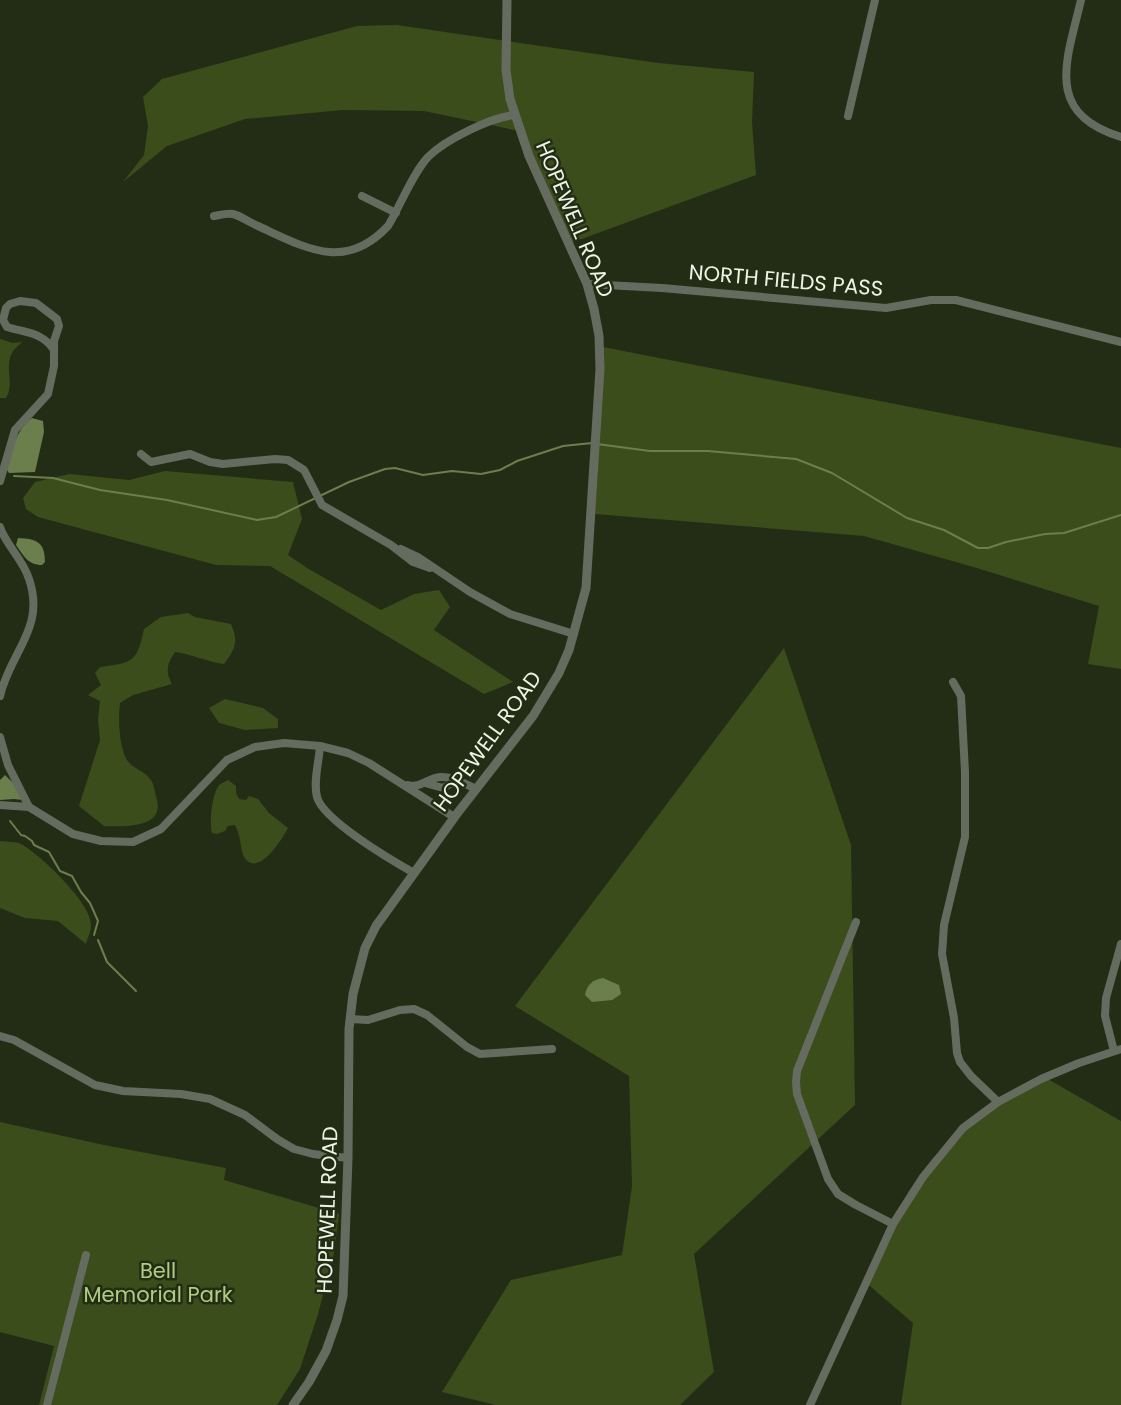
<svg xmlns="http://www.w3.org/2000/svg" width="1121" height="1405" viewBox="0 0 1121 1405" font-family="Poppins,sans-serif">
<rect width="100%" height="100%" fill="#232d15"/>
<g fill="#3b4d1b">
<polygon points="397,25 658,63 754,72 752,122 756,175 568,244 524,132 424,111 343,110 245,119 167,146 123,182 144,155 148,126 143,97 162,79 357,26"/>
<path d="M0 339 13 343 22 342C19 345 14 349 12 353 4 368 15 385 6 398H0Z"/>
<polygon points="603,347 1121,448 1121,669 1088,664 1099,606 977,568 864,536 595,514 598,470 597,428"/>
<polygon points="165,471 293,482 302,519 288,555 307,568 381,610 414,594 439,590 450,607 434,630 513,682 484,694 270,566 216,565 38,517 26,509 23,498 35,482 69,474 129,480"/>
<path d="M188 613 195 617 231 624C239 641 235 650 224 664 207 662 192 654 175 652 167 664 165 671 172 684L133 695 120 703C118 719 119 738 124 754 129 769 143 769 150 779 154 783 155 792 156 797 167 828 125 827 104 826L79 806 100 740 98 719 100 701 88 695 101 685 95 673 100 667C133 663 137 662 144 629L161 617Z"/>
<polygon points="784,648 851,845 855,1105 694,1254 714,1372 680,1405 496,1405 442,1392 511,1280 622,1255 632,1186 629,1076 515,1006"/>
<polygon points="225,699 263,708 278,719 278,728 245,730 219,723 209,708"/>
<path d="M228 780 236 786V793L239 799 246 800 249 796 258 799 269 813 288 828C283 838 258 879 244 857 240 848 241 835 235 825L228 826 225 831 217 834 212 833C209 822 212 794 219 785 221 783 225 782 228 780Z"/>
<path d="M0 841C7 842 17 841 23 845 41 856 93 904 91 926 91 932 87 939 86 944L58 921 25 918 0 908Z"/>
<polygon points="1046,1078 1121,1121 1121,1405 901,1405 913,1323 864,1281 909,1191 932,1159 985,1111"/>
<polygon points="0,1122 104,1145 226,1168 224,1180 339,1214 334,1253 318,1314 300,1369 277,1405 39,1405 54,1346 0,1332"/>
</g>
<g fill="#6b7f4c">
<path d="M32 418 43 421 44 432 35 472 9 473 7 470C12 451 15 431 32 418Z"/>
<path d="M18 538C37 539 45 542 45 562L42 565C28 565 24 556 16 545Z"/>
<polygon points="5,775 13,783 23,800 14,799 0,800 0,780"/>
<path d="M603 978 619 985 621 994 612 1000 592 1002 585 995C587 984 593 980 603 978Z"/>
</g>
<g fill="none" stroke-linecap="round" stroke-linejoin="round">
<g stroke="#6b7f4c" stroke-width="2">
<polyline points="597,444 650,451 708,451 796,459 832,473 907,518 944,530 978,548 988,548 1006,542 1045,534 1064,533 1121,515"/>
<polyline points="14,476 53,478 100,490 167,500 257,520 276,517 349,482 385,469 395,468 423,475 452,471 481,474 500,470 517,461 563,446 592,443"/>
<polyline points="10,821 21,835 25,836 32,841 34,845 49,852 60,871 72,876 81,892 90,903 98,921 94,935"/>
<polyline points="98,940 107,962 136,991"/>
</g>
<g stroke="#666b5f" stroke-width="8">
<path d="M1081 0C1067 60 1043 113 1121 137"/>
<polyline points="848,116 875,0"/>
<polyline points="362,196 396,213"/>
<path d="M214 216C220 215 227 213 233 214 241 216 250 223 258 226 306 248 345 272 388 226 400 206 413 173 428 157 445 140 491 117 515 115"/>
<polyline points="587,284 662,288 886,308 931,300 956,300 1121,342"/>
<polyline points="141,454 151,462 190,454 210,462 223,464 275,459 288,460 304,470 322,505 391,545 413,562 430,568"/>
<path d="M0 481 15 430 48 394 54 366V341L59 326 57 319 36 303 20 301 10 304 6 308 3 320 7 327C26 333 42 332 54 350"/>
<path d="M0 527C5 544 23 559 29 579 46 628 10 652 0 696"/>
<polyline points="401,549 418,557 470,592 510,614 574,634"/>
<polyline points="953,682 961,696 965,772 965,837 944,925 942,954 954,1018 957,1053 960,1062 971,1076 998,1102"/>
<polyline points="0,737 8,765 29,807 73,834 101,841 133,842 161,829 227,760 255,747 284,743 320,746 348,753 369,763 454,817"/>
<path d="M320 746C319 762 313 782 317 797 323 820 391 860 414 873"/>
<polyline points="425,783 443,788 457,780"/>
<path d="M408 785C419 788 425 781 435 778 449 774 463 783 476 789"/>
<polyline points="0,805 29,807"/>
<polyline points="856,922 797,1071 796,1082 797,1094 828,1179 838,1194 856,1205 893,1224"/>
<polyline points="350,1019 368,1020 400,1010 414,1009 427,1015 467,1047 480,1054 552,1049"/>
<polyline points="0,1036 14,1040 95,1085 123,1091 181,1094 210,1099 245,1115 277,1139 294,1149 313,1154 348,1158"/>
<polyline points="1114,1051 1105,1016 1106,998 1121,944"/>
<polyline points="47,1405 86,1255"/>
<polyline points="810,1405 893,1224 923,1177 963,1128 998,1102 1041,1079 1079,1063 1121,1049"/>
</g>
<polyline stroke="#666b5f" stroke-width="9" points="293,1405 309,1382 326,1351 337,1320 343,1296 348,1158 349,1029 353,994 365,948 376,926 456,815 533,716 559,673 569,650 586,588 600,369 599,336 594,309 587,284 529,156 510,99 506,70 507,0"/>
</g>
<g text-anchor="middle" dominant-baseline="central" stroke-width="5" stroke-linejoin="round" paint-order="stroke">
<g font-size="21" fill="#eef4e5" stroke="#232d15">
<text transform="translate(575 219) rotate(67)">HOPEWELL ROAD</text>
<text transform="translate(786 280) rotate(5)">NORTH FIELDS PASS</text>
<text transform="translate(487 741) rotate(-54)">HOPEWELL ROAD</text>
<text transform="translate(327 1210) rotate(-88)">HOPEWELL ROAD</text>
</g>
<g font-size="21" fill="#aecd80" stroke="#232d15">
<text x="158" y="1270">Bell<tspan x="158" dy="24">Memorial Park</tspan></text>
</g>
</g>
</svg>
